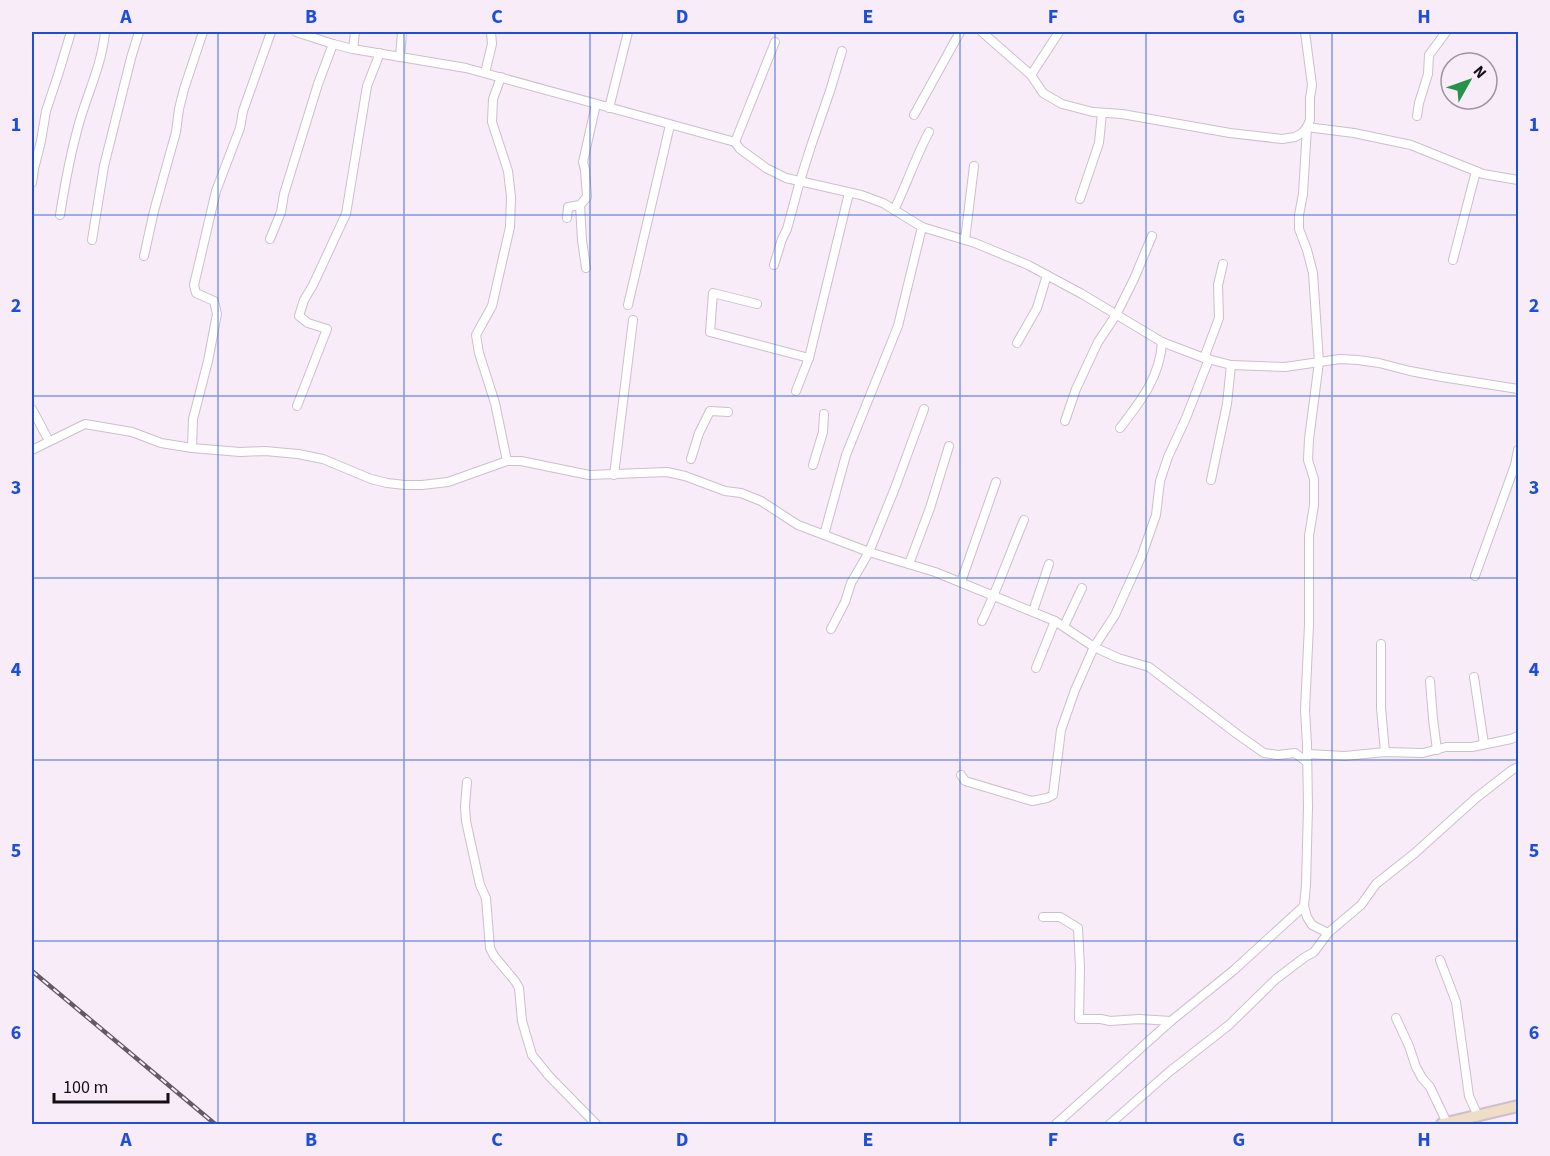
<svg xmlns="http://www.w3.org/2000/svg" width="1550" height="1156" viewBox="0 0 1550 1156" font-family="'Source Sans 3',sans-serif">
<rect width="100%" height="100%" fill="#f9ecf9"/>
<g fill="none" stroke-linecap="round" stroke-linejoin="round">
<defs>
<g id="street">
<polyline points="296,32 333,44 353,49 466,68 735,142 740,149 766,168 786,178 861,195 883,203 922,227 975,243 1028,265 1082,294 1162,342 1204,358 1231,365 1285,367 1340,359 1358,360 1379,363 1410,371 1442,377 1518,389"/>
<polyline points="982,32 1031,75 1043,93 1062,104 1093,112 1122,114 1230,133 1282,139 1295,137 1302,133 1307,127"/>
<polyline points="1305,32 1312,85 1310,98 1310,120 1307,127 1303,194 1299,215 1299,229 1307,250 1313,273 1319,362 1309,439 1308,460 1314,479 1314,505 1309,536 1309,625 1305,710 1307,744 1308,807 1306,885 1304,906 1307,917 1312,925 1328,933"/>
<polyline points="353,49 355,32"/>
<polyline points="400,57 402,32"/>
<polyline points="485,73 492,44 491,32"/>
<polyline points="1031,75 1059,32"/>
<polyline points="501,77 493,99 492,122 508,171 511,197 510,227 492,306 476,335 479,353 495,403 507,461"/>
<polyline points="609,108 628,32"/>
<polyline points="914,115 960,32"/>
<polyline points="1417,116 1419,103 1428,74 1429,55 1446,32"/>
<polyline points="1307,127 1354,133 1411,145 1483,174 1518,180"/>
<polyline points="735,142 775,42"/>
<polyline points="32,183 34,169 41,141 46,111 58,75 71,32"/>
<polyline points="1080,199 1099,143 1102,113"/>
<path d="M894 210C907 184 915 158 929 132"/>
<path d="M60 215C65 183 71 151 80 120 89 90 102 63 105 32"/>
<polyline points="567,218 568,207 580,205"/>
<polyline points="270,239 281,212 284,194 318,84 333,44"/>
<polyline points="92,240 104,166 131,58 139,32"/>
<polyline points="965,240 974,166"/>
<polyline points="144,256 154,211 176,132 179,109 184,89 203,32"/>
<polyline points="1453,260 1476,171"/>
<polyline points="774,265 782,239 787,229 800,181 812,143 830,91 842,51"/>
<polyline points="586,268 582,240 580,205 587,197 585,170 583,162 596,104"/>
<polyline points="757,304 713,293 710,332 809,358"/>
<polyline points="628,305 670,125"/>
<polyline points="1017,343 1037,308 1047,275"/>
<polyline points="1204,358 1219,318 1218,285 1223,264"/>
<polyline points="796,391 809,358 849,193"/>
<polyline points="297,406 327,329 308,323 299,316 304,300 313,285 346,214 367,86 380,53"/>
<polyline points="32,409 49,441"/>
<polyline points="1065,421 1076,389 1098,342 1116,315 1134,279 1152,236"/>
<path d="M1120 428C1141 401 1160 377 1162 342"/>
<polyline points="192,448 193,419 208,361 217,314 214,301 196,293 194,285 216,191 240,128 243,111 271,32"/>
<polyline points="32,450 85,424 132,432 161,443 192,448 240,452 265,451 298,454 323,459 371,479 387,483 405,485 422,485 448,482 507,461 521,461 589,475 667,472 685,476 725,491 741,493 761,501 798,525 869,552 895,488 924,409"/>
<polyline points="691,459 699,433 710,411 728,412"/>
<polyline points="813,465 823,432 824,414"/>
<polyline points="614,475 633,320"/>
<polyline points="1211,480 1227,404 1231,365"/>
<polyline points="824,535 846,455 898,326 922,227"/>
<polyline points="909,564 930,508 949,446"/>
<polyline points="1475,576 1515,465 1518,450"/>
<polyline points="961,582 996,482"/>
<polyline points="1033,611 1049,564"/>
<path d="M982 621C998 588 1010 553 1024 520"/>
<polyline points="1064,626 1082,588"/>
<polyline points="831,629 845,602 851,583 869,552 935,572 1055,621 1094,647 1118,658 1149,667 1237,734 1264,753 1278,755 1295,753 1307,762"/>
<polyline points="1381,644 1381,708 1385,752"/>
<polyline points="1036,668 1055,621"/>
<polyline points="1474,677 1484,744"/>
<polyline points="1430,681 1433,719 1437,750"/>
<polyline points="1307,754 1345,756 1385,752 1423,753 1446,747 1472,747 1511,739 1518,736"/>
<polyline points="961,775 965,781 1032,801 1047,798 1053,795 1061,730 1075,690 1094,647 1115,615 1142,555 1156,515 1160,481 1168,457 1186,418 1209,359"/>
<polyline points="467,782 465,806 466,821 480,885 486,898 490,948 494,956 515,981 519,988 522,1021 532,1055 549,1076 596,1124"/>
<polyline points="1043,917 1060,917 1078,928 1080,967 1079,1019 1101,1019 1110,1021 1139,1019 1171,1021"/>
<polyline points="1440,960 1456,1002 1469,1096 1478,1116"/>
<polyline points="1396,1018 1409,1046 1416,1067 1422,1078 1430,1087 1447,1123"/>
<polyline points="1056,1124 1171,1021 1234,970 1304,906"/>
<polyline points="1110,1124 1169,1072 1229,1025 1276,979 1305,957 1314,952 1328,933 1361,905 1376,884 1415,853 1476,798 1512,770 1518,767"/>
</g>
<polyline id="secondary" points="1442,1124 1518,1106"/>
</defs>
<use href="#street" stroke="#ccbfcc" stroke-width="10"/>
<use href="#secondary" stroke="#ccbfcc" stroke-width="14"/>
<use href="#street" stroke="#fff" stroke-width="8"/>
<use href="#secondary" stroke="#f0ddc7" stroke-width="10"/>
<defs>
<polyline id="rail" points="32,971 215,1124"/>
</defs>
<use href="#rail" stroke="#635b63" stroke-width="4.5"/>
<use href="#rail" stroke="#f9ecf9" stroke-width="2" stroke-dasharray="7" stroke-linecap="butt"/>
</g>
<path fill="none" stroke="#1d4ed8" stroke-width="1.5" stroke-opacity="0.55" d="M218 32V1124M404 32V1124M590 32V1124M775 32V1124M960 32V1124M1146 32V1124M1332 32V1124M32 215H1518M32 396H1518M32 578H1518M32 760H1518M32 941H1518"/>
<rect width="1550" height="1156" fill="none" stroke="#f9ecf9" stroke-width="66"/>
<g transform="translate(1469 81) rotate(50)"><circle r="28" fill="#f9ecf9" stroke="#9d949d" stroke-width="1.5"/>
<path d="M0-4.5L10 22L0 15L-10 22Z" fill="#26924a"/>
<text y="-9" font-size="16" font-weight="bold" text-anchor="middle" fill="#140f14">N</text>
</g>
<path d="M54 1093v9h114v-9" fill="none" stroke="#140f14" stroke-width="3"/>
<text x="63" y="1093" font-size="18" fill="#140f14" stroke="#f9ecf9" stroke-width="4.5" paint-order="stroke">100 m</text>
<rect x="33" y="33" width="1484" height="1090" fill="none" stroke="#1d4ed8" stroke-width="2"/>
<g font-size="20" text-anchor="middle" font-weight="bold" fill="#1d4ed8">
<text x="126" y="23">A</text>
<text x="311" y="23">B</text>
<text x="497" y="23">C</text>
<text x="682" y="23">D</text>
<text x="868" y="23">E</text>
<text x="1053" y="23">F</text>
<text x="1239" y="23">G</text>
<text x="1424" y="23">H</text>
<text x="16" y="131">1</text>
<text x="1534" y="131">1</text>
<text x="16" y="312">2</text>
<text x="1534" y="312">2</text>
<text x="16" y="494">3</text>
<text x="1534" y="494">3</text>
<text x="16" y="676">4</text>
<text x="1534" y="676">4</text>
<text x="16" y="857">5</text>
<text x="1534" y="857">5</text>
<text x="16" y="1039">6</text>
<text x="1534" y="1039">6</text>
<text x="126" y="1146">A</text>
<text x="311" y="1146">B</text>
<text x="497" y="1146">C</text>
<text x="682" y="1146">D</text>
<text x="868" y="1146">E</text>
<text x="1053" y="1146">F</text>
<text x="1239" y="1146">G</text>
<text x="1424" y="1146">H</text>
</g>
</svg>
